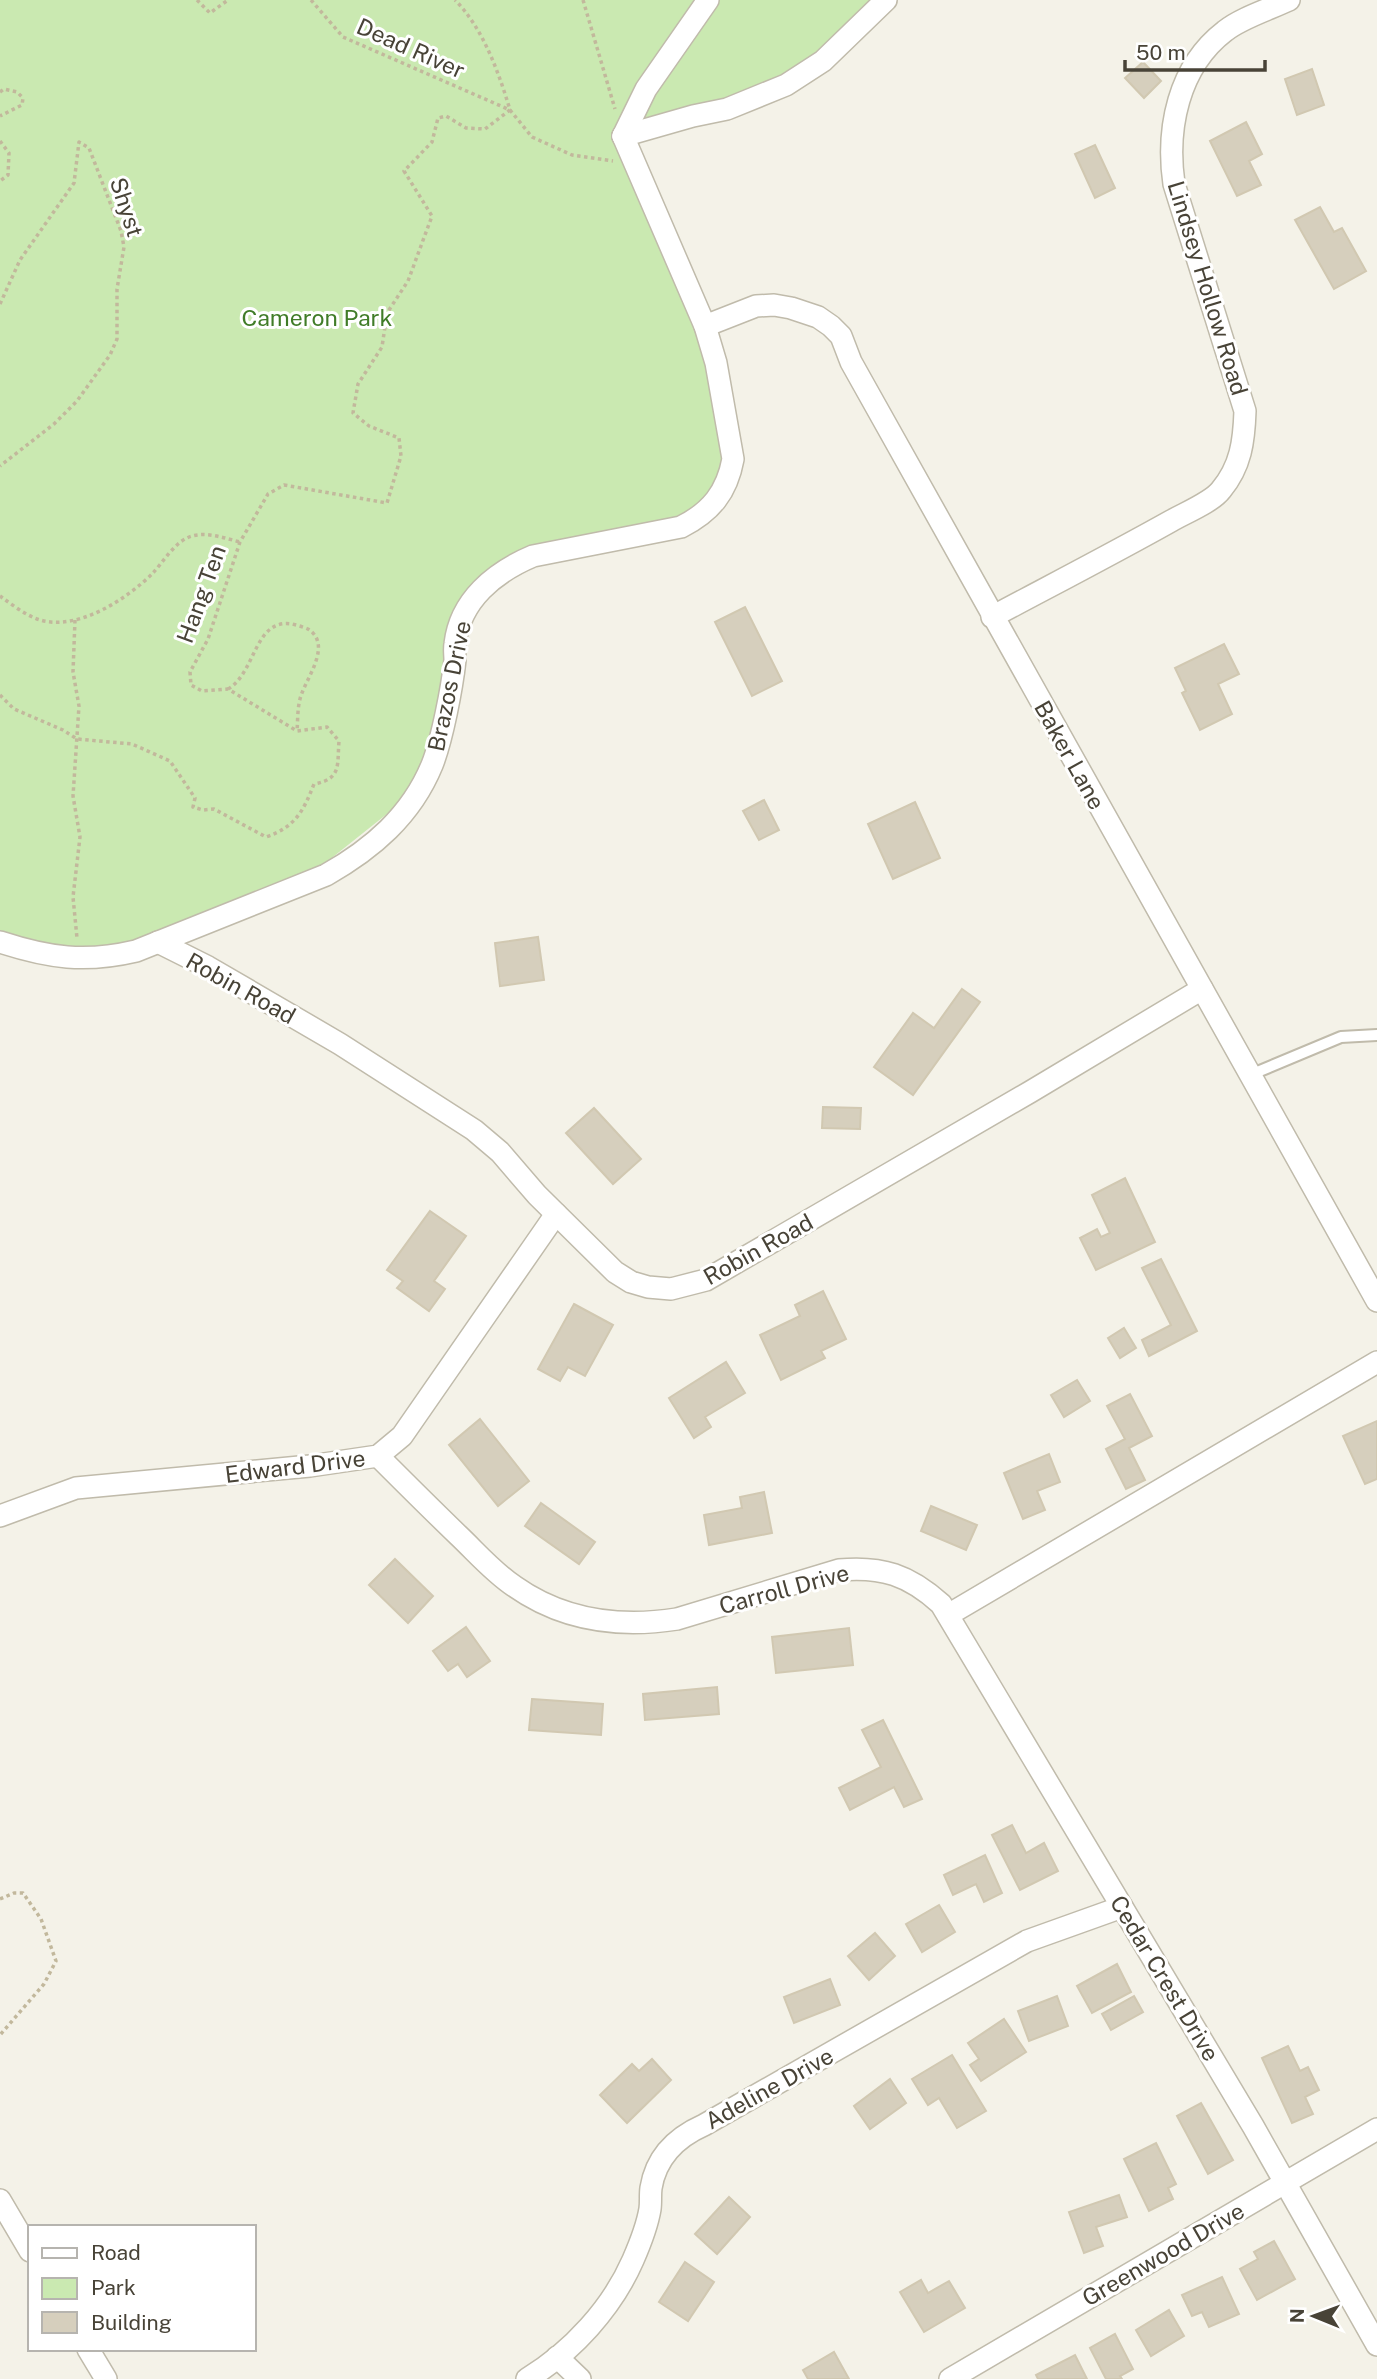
<svg xmlns="http://www.w3.org/2000/svg" width="1377" height="2379" viewBox="0 0 1377 2379" font-family="'Public Sans',sans-serif">
<rect width="100%" height="100%" fill="#f4f2e8"/>
<polygon fill="#cae9b1" points="0,0 882,0 786,85 624,136 705,326 730,474 681,527 579,547 486,584 455,660 422,786 299,884 136,951 0,942"/>
<g fill="#d6cfbd" stroke="#d1c8b1" stroke-width="2">
<polygon points="1143,62 1161,81 1144,98 1125,78"/>
<polygon points="1312,69 1324,105 1297,115 1285,79"/>
<polygon points="1246,122 1262,154 1249,161 1261,185 1237,196 1210,141"/>
<polygon points="1095,145 1115,188 1095,198 1075,154"/>
<polygon points="1320,207 1334,232 1342,228 1366,271 1334,289 1295,220"/>
<polygon points="745,607 782,681 752,696 715,622"/>
<polygon points="1224,644 1239,674 1218,684 1232,714 1200,730 1182,693 1186,691 1175,668"/>
<polygon points="764,800 779,830 759,840 743,811"/>
<polygon points="915,802 940,858 893,879 868,824"/>
<polygon points="538,937 544,980 500,986 495,943"/>
<polygon points="962,989 980,1002 913,1095 874,1067 913,1013 934,1028"/>
<polygon points="823,1107 861,1108 860,1129 822,1128"/>
<polygon points="594,1108 641,1159 613,1184 566,1133"/>
<polygon points="1125,1178 1155,1242 1096,1270 1080,1238 1097,1229 1101,1237 1110,1233 1092,1195"/>
<polygon points="430,1211 466,1236 434,1281 445,1289 429,1311 397,1288 403,1281 387,1270"/>
<polygon points="1161,1259 1197,1331 1149,1356 1142,1340 1171,1325 1142,1268"/>
<polygon points="823,1291 846,1339 821,1351 825,1358 781,1380 760,1335 800,1316 795,1305"/>
<polygon points="574,1304 613,1325 585,1376 568,1367 560,1381 538,1369"/>
<polygon points="1124,1328 1136,1348 1120,1358 1108,1338"/>
<polygon points="726,1362 745,1393 705,1417 711,1427 694,1438 669,1398"/>
<polygon points="1077,1380 1090,1401 1064,1417 1051,1395"/>
<polygon points="1130,1394 1152,1436 1129,1448 1145,1480 1126,1489 1106,1449 1125,1439 1107,1406"/>
<polygon points="480,1419 529,1481 498,1506 449,1445"/>
<polygon points="1377,1421 1377,1479 1365,1484 1343,1436"/>
<polygon points="1049,1454 1060,1482 1037,1491 1045,1510 1023,1519 1004,1473"/>
<polygon points="764,1492 772,1533 709,1545 704,1515 742,1508 740,1497"/>
<polygon points="541,1503 595,1542 579,1564 525,1526"/>
<polygon points="931,1506 977,1525 966,1550 921,1531"/>
<polygon points="395,1559 433,1596 408,1623 369,1585"/>
<polygon points="466,1627 490,1661 467,1677 458,1664 448,1671 433,1651"/>
<polygon points="849,1628 853,1665 776,1673 772,1637"/>
<polygon points="717,1687 719,1714 645,1720 643,1694"/>
<polygon points="532,1699 603,1704 601,1735 529,1730"/>
<polygon points="883,1720 922,1799 904,1807 894,1787 850,1810 839,1788 881,1767 862,1730"/>
<polygon points="1012,1825 1026,1853 1044,1843 1058,1871 1020,1890 992,1835"/>
<polygon points="985,1855 1002,1893 984,1902 976,1884 953,1895 944,1875"/>
<polygon points="939,1905 955,1932 922,1952 906,1924"/>
<polygon points="875,1933 895,1956 869,1980 848,1956"/>
<polygon points="1117,1964 1131,1992 1092,2013 1077,1986"/>
<polygon points="830,1979 840,2005 794,2023 784,1997"/>
<polygon points="1057,1996 1068,2026 1029,2041 1018,2011"/>
<polygon points="1134,1996 1143,2012 1111,2030 1102,2014"/>
<polygon points="1004,2019 1026,2052 981,2081 970,2065 979,2059 968,2043"/>
<polygon points="1288,2046 1300,2071 1308,2067 1319,2090 1305,2097 1313,2114 1292,2123 1262,2058"/>
<polygon points="952,2055 986,2111 957,2128 939,2098 928,2105 912,2079"/>
<polygon points="652,2059 671,2080 627,2123 600,2095 632,2064 639,2071"/>
<polygon points="890,2079 906,2103 870,2129 854,2106"/>
<polygon points="1201,2103 1233,2160 1208,2174 1177,2116"/>
<polygon points="1156,2143 1176,2184 1168,2188 1173,2199 1149,2211 1124,2159"/>
<polygon points="1119,2195 1127,2217 1096,2227 1103,2246 1084,2253 1069,2212"/>
<polygon points="729,2197 750,2217 717,2254 695,2234"/>
<polygon points="1274,2241 1295,2279 1257,2300 1240,2269 1258,2259 1254,2252"/>
<polygon points="685,2262 714,2282 688,2321 659,2302"/>
<polygon points="1222,2277 1239,2314 1209,2327 1202,2312 1192,2316 1182,2295"/>
<polygon points="921,2280 928,2293 949,2281 965,2308 924,2332 900,2292"/>
<polygon points="1169,2310 1184,2336 1151,2356 1136,2330"/>
<polygon points="1115,2334 1133,2369 1120,2376 1122,2379 1106,2379 1090,2348"/>
<polygon points="834,2352 849,2379 808,2379 803,2370"/>
<polygon points="1075,2355 1087,2379 1038,2379 1036,2375"/>
</g>
<g fill="none" stroke-linecap="round" stroke-linejoin="round">
<defs>
<polyline id="lane" points="1250,1075 1341,1037 1377,1035"/>
<g id="street">
<polyline points="623,136 693,116 727,109 786,85 823,61 886,0"/>
<polyline points="623,136 646,89 708,0"/>
<polyline points="705,326 756,306 774,305 791,308 818,317 831,326 841,336 851,362 1377,1301"/>
<path d="M992 617C1052 585 1112 554 1171 521 1185 513 1212 502 1221 490 1241 466 1244 441 1245 411L1174 184C1166 129 1178 67 1225 31 1241 18 1270 9 1289 0"/>
<path d="M0 942C49 958 85 963 136 951L326 875C372 849 411 816 432 765 442 740 452 688 455 660 455 655 454 649 455 644 460 600 495 572 533 556L681 527C711 512 727 492 733 459L716 363 705 326 623 136"/>
<polyline points="158,942 208,967 340,1044 474,1130 500,1152 537,1195 615,1272 631,1282 648,1287 671,1289 706,1280 1030,1092 1202,989"/>
<path d="M378 1456C405 1483 431 1509 458 1535 476 1552 493 1572 514 1586 562 1620 619 1628 677 1619L839 1570C882 1566 909 1575 941 1604L1253 2126 1377 2345"/>
<polyline points="0,1516 76,1488 310,1466 378,1456 402,1436 556,1214"/>
<polyline points="948,1615 1377,1362"/>
<polyline points="0,2200 30,2251"/>
<polyline points="88,2349 106,2379"/>
<polyline points="557,2357 580,2379"/>
<path d="M527 2379C572 2352 612 2308 633 2260 640 2244 647 2227 650 2209 651 2202 650 2195 651 2188 656 2157 677 2137 704 2125L1027 1941 1122 1907"/>
<polyline points="950,2379 1377,2129"/>
</g>
</defs>
<use href="#lane" stroke="#c0bbab" stroke-width="14"/>
<use href="#street" stroke="#c0bbab" stroke-width="24"/>
<g stroke="#c2b89c" stroke-width="3.5" stroke-dasharray="3.5 3.5" stroke-linecap="butt">
<polyline points="197,0 210,13 228,0"/>
<polyline points="311,0 343,37 510,110 532,137 572,155 613,161"/>
<polyline points="583,0 615,109"/>
<polyline points="0,92 4,89 17,92 23,98 22,105 0,116"/>
<polyline points="0,141 9,153 8,175 0,181"/>
<polyline points="0,304 20,260 74,183 79,142 89,148 121,231 124,247 117,289 117,339 110,355 77,401 54,424 0,466"/>
<path d="M0 596C11 604 24 614 37 619 76 633 127 599 153 573 163 562 174 544 187 538 203 530 224 538 240 542"/>
<polyline points="75,620 73,672 79,706 73,796 80,837 73,897 77,938"/>
<path d="M228 689C256 673 254 618 292 624 296 625 304 627 308 629 332 644 308 676 302 693 297 705 298 719 297 731"/>
<path d="M0 695 14 709 63 730 77 739 132 744 170 761 195 798 193 807 203 810 214 809 266 837C295 827 303 812 314 784 342 779 337 765 339 741L327 727 297 731 228 689 202 691 191 685 190 672 208 639 240 542 268 494 284 485 387 503 401 456 399 438 369 426 353 413 358 384 382 347 387 313 408 281 432 216 404 171 432 142 438 118 446 116 466 128 485 129 510 110C499 73 483 28 455 0"/>
<polyline points="0,1899 14,1893 23,1893 41,1919 56,1961 44,1984 0,2035"/>
</g>
<use href="#lane" stroke="#fff" stroke-width="10"/>
<use href="#street" stroke="#fff" stroke-width="21"/>
</g>
<g text-anchor="middle" dominant-baseline="central" stroke-width="6" stroke-linejoin="round" paint-order="stroke">
<g font-size="23" fill="#484337" stroke="#fff">
<text transform="translate(411 48) rotate(24)">Dead River</text>
<text transform="translate(127 207) rotate(72)">Shyst</text>
<text transform="translate(1208 288) rotate(73)">Lindsey Hollow Road</text>
<text transform="translate(201 594) rotate(-70)">Hang Ten</text>
<text transform="translate(449 686) rotate(-78)">Brazos Drive</text>
<text transform="translate(1070 755) rotate(61)">Baker Lane</text>
<text transform="translate(241 988) rotate(29)">Robin Road</text>
<text transform="translate(758 1249) rotate(-29)">Robin Road</text>
<text transform="translate(295 1466) rotate(-7)">Edward Drive</text>
<text transform="translate(784 1589) rotate(-15)">Carroll Drive</text>
<text transform="translate(1165 1978) rotate(59)">Cedar Crest Drive</text>
<text transform="translate(769 2088) rotate(-29)">Adeline Drive</text>
<text transform="translate(1163 2254) rotate(-30)">Greenwood Drive</text>
</g>
<g font-size="23" fill="#407c28" stroke="#fff">
<text x="317" y="317">Cameron Park</text>
</g>
</g>
<rect x="28" y="2225" width="228" height="126" fill="#ffffff" stroke="#b6b4af" stroke-width="2"/>
<rect x="42" y="2248" width="35" height="10" fill="#ffffff" stroke="#b6b4af" stroke-width="2"/>
<text x="91" y="2260" font-size="21" fill="#484337">Road</text>
<rect x="42" y="2278" width="35" height="21" fill="#cae9b1" stroke="#b6b4af" stroke-width="2"/>
<text x="91" y="2295" font-size="21" fill="#484337">Park</text>
<rect x="42" y="2312" width="35" height="21" fill="#d6cfbd" stroke="#b6b4af" stroke-width="2"/>
<text x="91" y="2330" font-size="21" fill="#484337">Building</text>
<g transform="translate(1314 2316) rotate(271)" stroke="#ffffff" stroke-width="5" paint-order="stroke">
<path d="M0-5L12 26L0 18L-12 26Z" fill="#484337"/>
<text y="-10" font-size="19" font-weight="bold" text-anchor="middle" fill="#484337">N</text>
</g>
<path d="M1125 60v10h140v-10" fill="none" stroke="#484337" stroke-width="3.5"/>
<text x="1136" y="60" font-size="21" fill="#484337" stroke="#ffffff" stroke-width="5" paint-order="stroke">50 m</text>
</svg>
